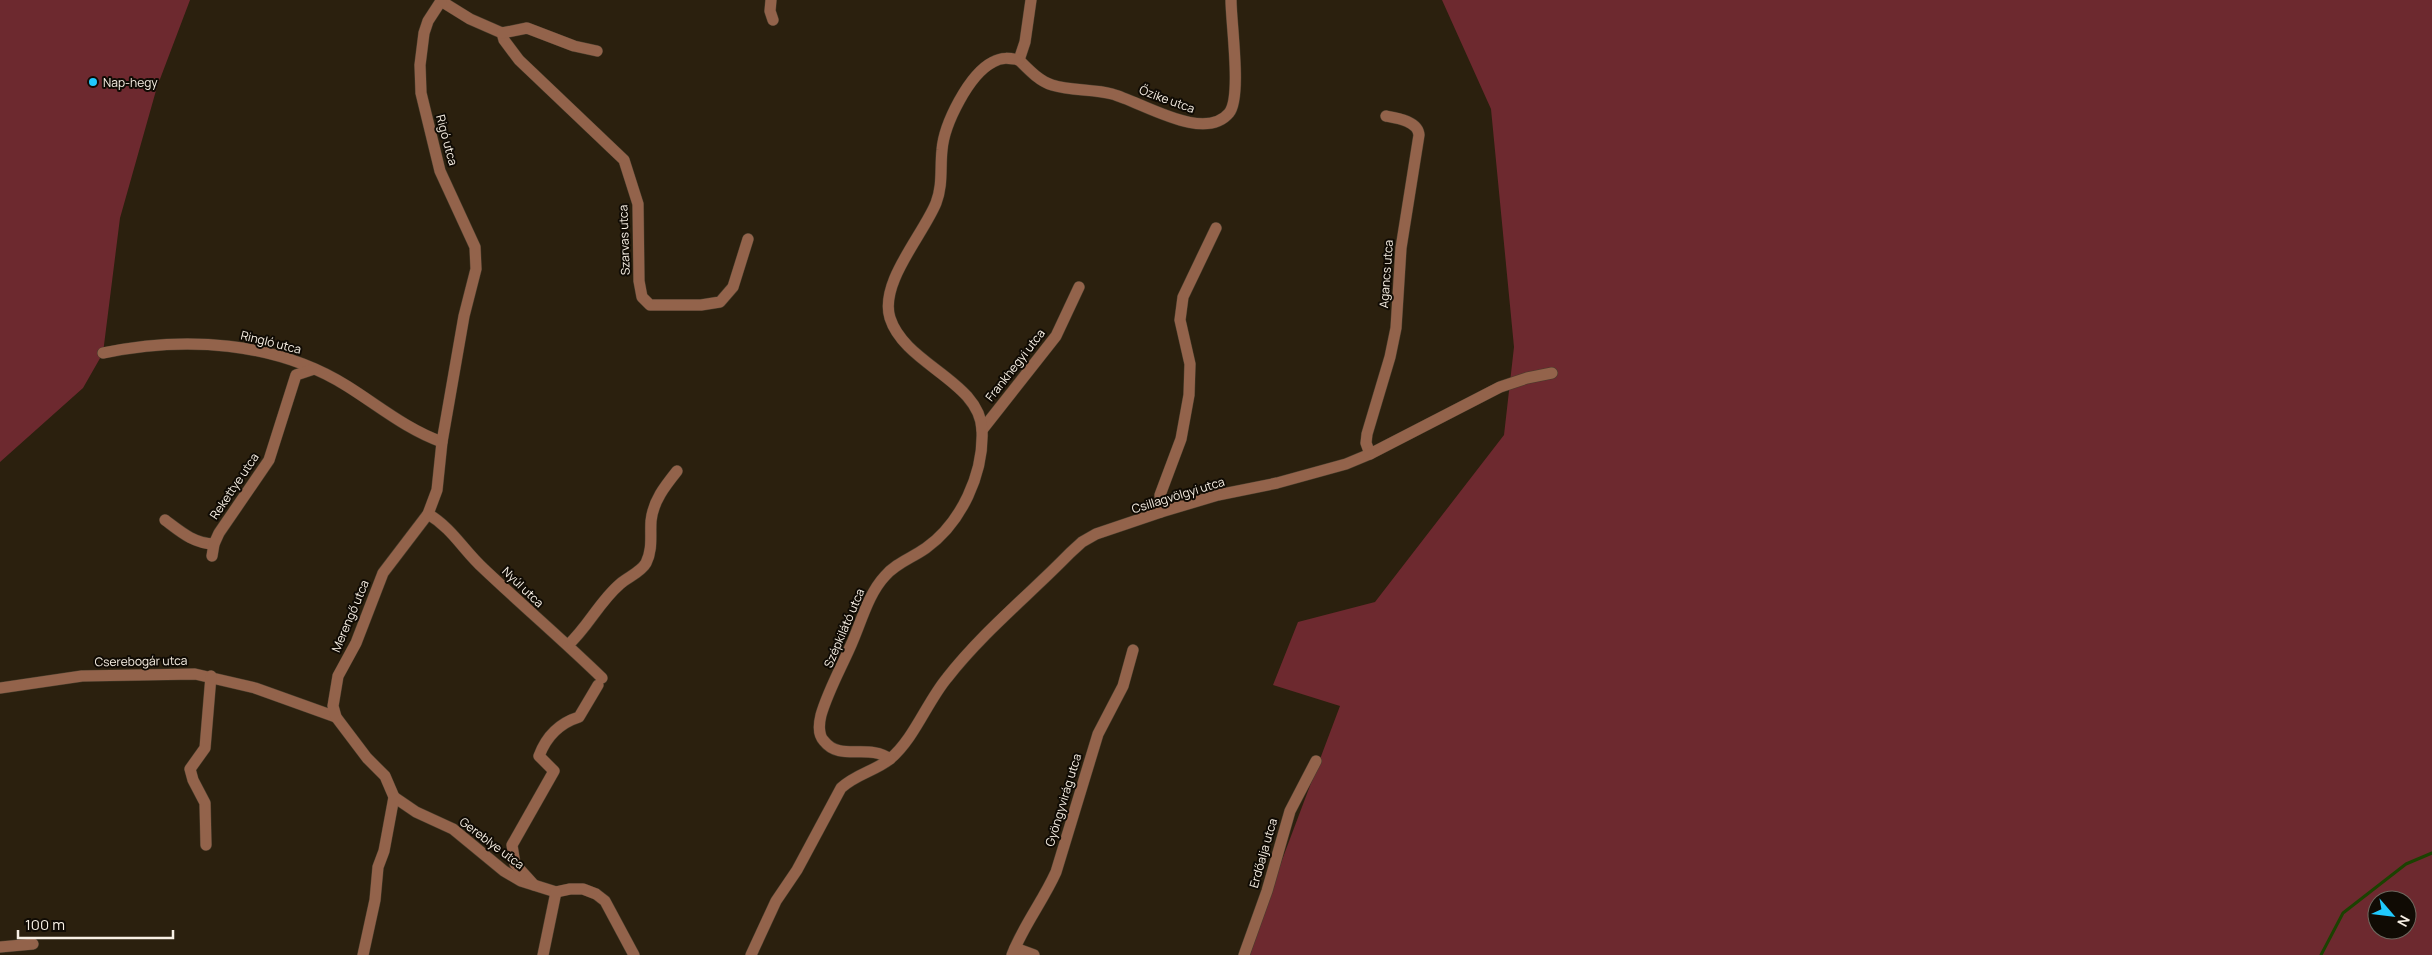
<svg xmlns="http://www.w3.org/2000/svg" width="2432" height="955" viewBox="0 0 2432 955" font-family="Manrope,sans-serif">
<rect width="100%" height="100%" fill="#2b200e"/>
<g fill="#6d292f" fill-rule="evenodd">
<polygon points="0,0 190,0 157,87 120,218 103,353 83,388 0,462"/>
<path d="M1442 0H2432V955H1250L1282 860 1340 706 1273 685 1298 622 1375 602 1504 435 1514 347 1491 109ZM2377 900H2407V930H2377Z"/>
</g>
<g fill="none" stroke-linecap="round" stroke-linejoin="round">
<polyline stroke="#1b4201" stroke-width="3" points="2321,955 2343,913 2406,864 2432,853"/>
<defs>
<g id="minor">
<polyline points="771,0 770,11 773,20"/>
<polyline points="441,1 470,19 502,33 504,40 519,60 624,160 638,204 639,281 642,297 650,305 701,305 720,302 733,287 748,239"/>
<polyline points="502,33 527,28 574,46 597,51"/>
<path d="M1019 60C1028 69 1039 81 1052 85 1071 91 1093 89 1112 94 1142 102 1204 143 1229 113 1242 98 1231 23 1231 0"/>
<polyline points="1019,60 1025,42 1031,0"/>
<path d="M103 353C184 336 275 341 347 386 379 406 406 429 442 442"/>
<polyline points="982,430 1056,336 1079,287"/>
<path d="M1370 454 1366 443 1367 434 1390 357 1396 328 1401 248 1419 135C1418 121 1397 118 1386 116"/>
<polyline points="1161,512 1160,495 1181,439 1189,395 1190,364 1180,320 1183,297 1216,228"/>
<path d="M428 514C452 528 464 551 484 569 523 606 564 641 602 678"/>
<path d="M165 520C181 532 193 543 214 544"/>
<polyline points="212,556 214,544 219,533 269,460 296,375 314,369"/>
<path d="M568 645C588 627 599 602 620 584 628 577 641 572 646 563 653 549 650 535 651 521 653 501 665 486 677 471"/>
<polyline points="0,688 82,676 195,674 255,688 336,717"/>
<path d="M890 759C914 739 927 702 947 678 983 632 1029 595 1070 553L1082 542 1096 534 1161 512 1218 495 1277 483 1346 464 1370 454 1500 387 1527 378 1552 373"/>
<polyline points="394,797 416,812 453,829 504,871 521,881 556,892 570,889 583,889 596,894 605,901 634,955"/>
<polyline points="206,845 205,803 193,780 190,769 205,748 211,676"/>
<path d="M534 885 515 864 512 845 554 771 539 756C546 737 560 723 579 717L598 685"/>
<polyline points="0,947 33,944"/>
<polyline points="1015,948 1034,955"/>
<polyline points="363,955 375,900 378,867 384,851 394,797 385,776 367,758 336,717 333,706 338,676 356,643 383,573 428,514 437,490 442,442 464,316 476,269 475,247 440,171 421,93 420,65 424,33 428,21 441,1"/>
<polyline points="543,955 556,892"/>
<path d="M751 955 776 901 797 870 841 788C856 774 875 771 890 759 869 743 840 762 824 741 818 735 819 723 821 715 828 691 841 668 851 645 861 623 868 594 885 576 896 563 912 558 926 548 961 523 984 474 982 430 980 381 905 365 890 318 879 283 923 235 936 203 943 185 940 168 942 150 944 124 969 74 993 62 1002 57 1009 58 1019 60"/>
<path d="M1012 955C1023 926 1043 901 1056 872L1098 734 1123 686 1133 650"/>
<polyline points="1244,955 1267,891 1290,811 1316,761"/>
</g>
</defs>
<use href="#minor" stroke="#483d2c" stroke-width="12"/>
<use href="#minor" stroke="#93634b" stroke-width="11"/>
</g>
<circle fill="#20c9fd" stroke="#100b04" stroke-width="2" cx="93" cy="82" r="5"/>
<g text-anchor="middle" dominant-baseline="central" stroke-width="4" stroke-linejoin="round" paint-order="stroke">
<g font-size="12" fill="#f8f0e5" stroke="#100b04" text-anchor="start">
<text x="103" y="82">Nap-hegy</text>
</g>
<g font-size="12" fill="#f8f0e5" stroke="#100b04">
<text transform="translate(1167 99) rotate(20)">Őzike utca</text>
<text transform="translate(447 140) rotate(75)">Rigó utca</text>
<text transform="translate(624 240) rotate(-92)">Szarvas utca</text>
<text transform="translate(1386 274) rotate(-86)">Agancs utca</text>
<text transform="translate(271 342) rotate(14)">Ringló utca</text>
<text transform="translate(1015 365) rotate(-52)">Frankhegyi utca</text>
<text transform="translate(234 486) rotate(-56)">Rekettye utca</text>
<text transform="translate(1178 495) rotate(-17)">Csillagvölgyi utca</text>
<text transform="translate(523 587) rotate(44)">Nyúl utca</text>
<text transform="translate(350 616) rotate(-67)">Merengő utca</text>
<text transform="translate(844 628) rotate(-67)">Szépkilátó utca</text>
<text transform="translate(141 661) rotate(-1)">Cserebogár utca</text>
<text transform="translate(1063 800) rotate(-73)">Gyöngyvirág utca</text>
<text transform="translate(492 843) rotate(37)">Gereblye utca</text>
<text transform="translate(1263 853) rotate(-74)">Erdőalja utca</text>
</g>
</g>
<g transform="translate(2392 915) rotate(118)"><circle r="24" fill="#100b04" stroke="#6d675e"/>
<path d="M0-4L9 19L0 12L-9 19Z" fill="#20c9fd"/>
<text y="-8" font-size="14" font-weight="bold" text-anchor="middle" fill="#f8f0e5">N</text>
</g>
<path d="M18 930v8h155v-8" fill="none" stroke="#f8f0e5" stroke-width="2.5"/>
<text x="25" y="930" font-size="15" fill="#f8f0e5" stroke="#100b04" stroke-width="4" paint-order="stroke">100 m</text>
</svg>
